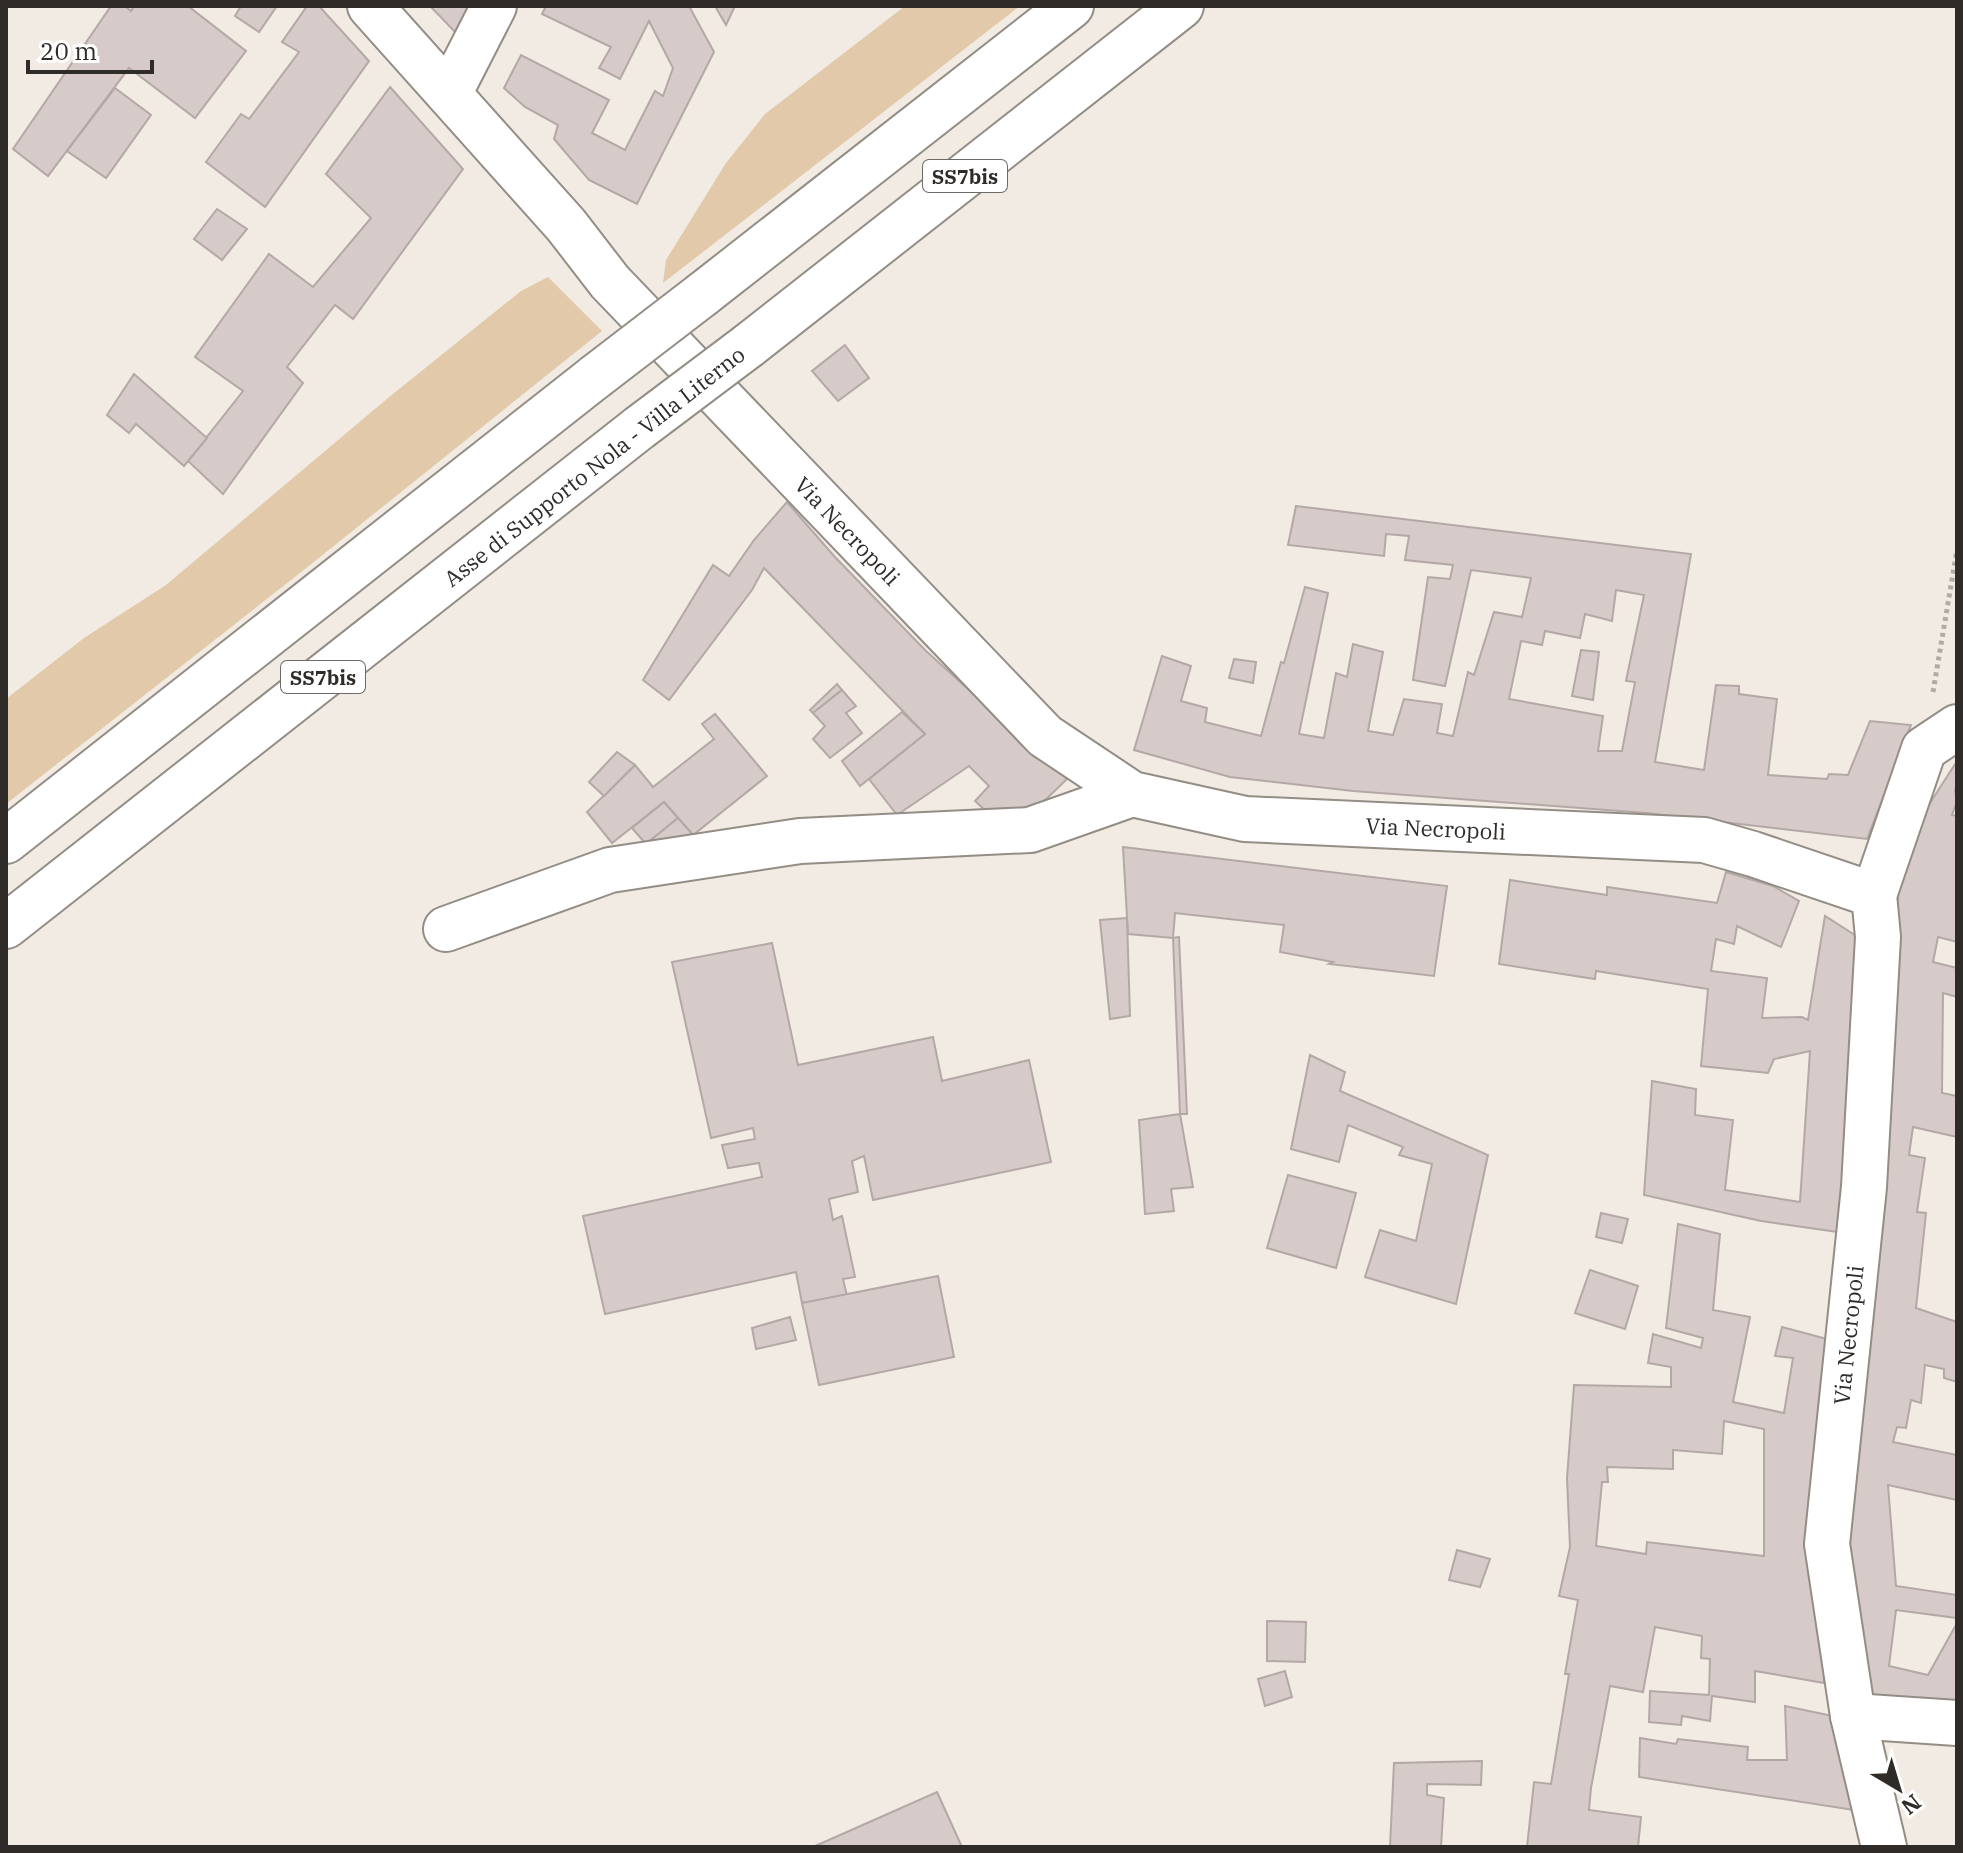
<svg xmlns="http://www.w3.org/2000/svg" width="1963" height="1853" viewBox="0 0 1963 1853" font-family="'IBM Plex Serif',serif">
<rect width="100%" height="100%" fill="#f1ebe3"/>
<g fill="#e1c9aa">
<polygon points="905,6 1020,6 663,283 666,260 726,163 765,114"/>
<polygon points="548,277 602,331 305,569 6,804 6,699 84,638 166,585 388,398 521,291"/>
</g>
<g fill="#d7cbc9" stroke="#b3a8a6" stroke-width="2" fill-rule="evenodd">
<polygon points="111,6 125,6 131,11 134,6 188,6 246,51 195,118 129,68 48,176 13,149"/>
<polygon points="241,6 277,6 259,32 235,16"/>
<polygon points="307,6 319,6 369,61 265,207 206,162 241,114 249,119 299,52 282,42"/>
<polygon points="430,6 474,6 459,36"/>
<polygon points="546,6 689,6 714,52 637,204 589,180 554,139 558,125 525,107 504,88 521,55 609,100 592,133 625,150 655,91 663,96 673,68 649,21 620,79 599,68 611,47 542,14"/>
<polygon points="715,6 735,6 726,25"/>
<polygon points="390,87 463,169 353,319 335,305 287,367 303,383 223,494 188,461 243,391 195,357 269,254 313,287 371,218 326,174"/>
<polygon points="115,88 151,115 106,178 67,151"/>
<polygon points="217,209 247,229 222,260 194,239"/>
<polygon points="845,345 869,378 838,401 812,371"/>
<polygon points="134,374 207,438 184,466 136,424 129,433 107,415"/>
<polygon points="787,502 834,556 925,650 1067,779 1037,808 991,816 975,801 989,786 969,766 897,815 869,779 925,734 764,568 752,590 669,700 643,680 713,565 729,576 754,540"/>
<path d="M1296 506 1691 554 1655 762 1704 770 1716 685 1739 686V694L1777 699 1768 775 1827 779 1829 774 1848 775 1870 721 1911 725 1867 839 1646 813 1353 791 1230 777 1134 750 1162 656 1191 666 1181 701 1207 708 1205 722 1261 736 1281 662 1284 663 1305 587 1328 593 1299 734 1324 738 1336 673 1347 677 1353 644 1383 652 1368 731 1393 735 1404 699 1442 704 1437 733 1453 736 1468 672 1474 675 1494 612 1522 617 1531 578 1471 570 1445 686 1413 680 1428 577 1450 579 1453 565 1405 560 1409 536 1386 534 1384 556 1288 545ZM1616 590 1644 595 1626 681 1635 682 1622 751H1598L1603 716 1509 699 1521 641 1542 645 1545 631 1580 638 1585 614 1612 621Z"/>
<polygon points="1581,650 1599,652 1593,700 1572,696"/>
<polygon points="1234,659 1256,662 1253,683 1229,678"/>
<polygon points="837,684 842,690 813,713 810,710"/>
<polygon points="842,690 856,706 846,713 862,733 830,758 813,739 825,726 813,713"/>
<polygon points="902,712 925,734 860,786 842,761"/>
<polygon points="715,714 767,776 693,835 664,802 612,843 587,812 635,765 653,787 714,739 702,724"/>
<polygon points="617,752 635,765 604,796 589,782"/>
<polygon points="1957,761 1957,785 1955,790 1957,801 1952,815 1957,816 1957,942 1938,937 1933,962 1957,968 1957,997 1943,993 1942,1093 1957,1096 1957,1137 1913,1127 1909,1155 1925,1158 1917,1212 1926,1213 1916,1308 1957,1322 1957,1382 1944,1378 1944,1369 1925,1365 1921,1403 1911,1400 1906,1428 1897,1427 1893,1442 1957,1455 1957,1500 1888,1485 1896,1586 1957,1595 1957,1618 1896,1610 1889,1666 1928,1675 1957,1623 1957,1707 1863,1699 1848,1525 1878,1200 1899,885 1918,822"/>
<polygon points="664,802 678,818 646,844 632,828"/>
<polygon points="678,818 693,835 649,847 646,844"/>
<polygon points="1123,847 1447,886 1434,976 1329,964 1333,962 1280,952 1284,925 1175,913 1173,938 1128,934"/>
<polygon points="1726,872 1773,886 1799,901 1781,947 1737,926 1734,944 1716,939 1711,971 1767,978 1762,1018 1802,1017 1808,1020 1825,916 1861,939 1845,1233 1761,1221 1644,1195 1652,1081 1696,1089 1695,1115 1733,1120 1725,1190 1800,1202 1810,1051 1774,1059 1768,1073 1701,1066 1708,989 1596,971 1595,979 1499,964 1510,880 1607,895 1607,887 1717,903"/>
<polygon points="1127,918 1130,1016 1110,1019 1100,920"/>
<polygon points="1179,937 1187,1114 1180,1114 1173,938"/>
<polygon points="772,943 798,1065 933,1037 942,1081 1029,1060 1051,1162 873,1200 864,1156 852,1161 858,1192 829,1199 833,1220 842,1216 855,1277 843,1279 847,1296 802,1303 796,1272 605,1314 583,1216 762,1177 759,1163 728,1168 722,1145 755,1139 753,1128 711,1138 672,962"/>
<polygon points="1310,1055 1345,1072 1340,1091 1488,1155 1456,1304 1365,1277 1380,1230 1416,1241 1432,1164 1399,1155 1403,1147 1348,1125 1339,1162 1291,1149"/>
<polygon points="1180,1114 1193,1187 1171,1189 1174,1211 1145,1214 1139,1120"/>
<polygon points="1288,1175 1356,1193 1336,1268 1267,1248"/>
<polygon points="1601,1213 1628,1219 1622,1243 1596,1237"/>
<path d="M1678 1224 1720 1234 1713 1310 1750 1317 1733 1402 1784 1413 1793 1358 1775 1356 1782 1327 1827 1339 1824 1437V1683L1755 1671V1702L1712 1696 1710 1721 1682 1716 1681 1725 1649 1722 1650 1691 1709 1695 1710 1659 1701 1658 1702 1636 1655 1627 1643 1692 1610 1686 1591 1788 1589 1810 1641 1817 1638 1847H1527L1534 1782 1551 1784 1569 1674H1565L1578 1600 1559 1596 1570 1547 1567 1478 1574 1385 1671 1387V1367L1648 1363 1653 1334 1701 1348 1703 1338 1666 1328ZM1724 1421 1764 1429V1556L1647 1542 1646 1554 1596 1546 1602 1482H1608L1607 1467 1673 1469V1450L1722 1454Z"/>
<polygon points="1590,1270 1638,1286 1625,1329 1575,1313"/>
<polygon points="938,1276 954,1357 819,1385 802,1303"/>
<polygon points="790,1317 796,1340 756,1349 752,1328"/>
<polygon points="1457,1550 1490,1559 1480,1587 1449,1580"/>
<polygon points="1267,1621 1306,1622 1305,1662 1267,1661"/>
<polygon points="1285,1671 1292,1697 1265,1706 1258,1679"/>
<polygon points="1785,1706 1833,1716 1854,1810 1639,1777 1640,1738 1676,1744 1678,1739 1748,1747 1747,1760 1787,1760"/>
<polygon points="1482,1761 1481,1785 1427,1784 1427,1795 1444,1798 1441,1847 1390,1847 1394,1763"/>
<polygon points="937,1792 962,1847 813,1847"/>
</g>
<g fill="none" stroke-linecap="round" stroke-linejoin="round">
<defs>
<g id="street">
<path id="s1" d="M370 6 566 225 610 282 1045 736 1132 794 1245 819 1704 840 1753 854 1874 895 1878 937 1864 1187 1827 1544 1853 1716 1884 1847"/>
<polyline points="449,94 494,6"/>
<polyline points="1874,895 1924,749 1957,727"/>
<polyline points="446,929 610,870 800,841 1030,830 1132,794"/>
<polyline points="1853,1716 1957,1723"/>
</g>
<g id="highway">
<polyline points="703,294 1071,6"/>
<polyline points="748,346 1181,6"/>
<polyline points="6,841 595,377"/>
<polyline points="6,926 639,428"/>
</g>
</defs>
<use href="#street" stroke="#938d85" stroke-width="48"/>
<use href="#highway" stroke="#938d85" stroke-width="48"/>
<polyline stroke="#b0aba4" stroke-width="5" stroke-dasharray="4 4" stroke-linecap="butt" points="1933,692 1957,550"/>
<use href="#street" stroke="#fff" stroke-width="44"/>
<use href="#highway" stroke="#fff" stroke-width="44"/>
<defs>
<g id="highway-bridge">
<polyline points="595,377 703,294"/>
<polyline points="639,428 748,346"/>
</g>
</defs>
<use href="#highway-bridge" stroke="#938d85" stroke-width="48" stroke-linecap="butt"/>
<use href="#highway-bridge" stroke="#fff" stroke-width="44"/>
</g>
<g text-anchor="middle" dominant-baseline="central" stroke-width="8" stroke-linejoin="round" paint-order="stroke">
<g fill="#fff" stroke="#6d6b68" stroke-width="2">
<rect x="923" y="160" width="84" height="32" rx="6"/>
<rect x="281" y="661" width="84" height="32" rx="6"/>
</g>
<g font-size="20" font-weight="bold" fill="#2e2b28">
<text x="965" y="176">SS7bis</text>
<text x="323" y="677">SS7bis</text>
</g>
<g font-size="22" fill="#2e2b28" stroke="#fff">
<text transform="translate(594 466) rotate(-38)">Asse di Supporto Nola - Villa Literno</text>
<text stroke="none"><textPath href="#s1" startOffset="710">Via Necropoli</textPath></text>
<text stroke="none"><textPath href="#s1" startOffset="1406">Via Necropoli</textPath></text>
<text transform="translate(1848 1335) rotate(-84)">Via Necropoli</text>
</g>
</g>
<rect width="1963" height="1853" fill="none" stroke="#2e2b28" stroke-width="16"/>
<g transform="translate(1899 1789) rotate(142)" stroke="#ffffff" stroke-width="6" paint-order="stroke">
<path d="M0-6L14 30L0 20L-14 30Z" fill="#2e2b28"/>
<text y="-12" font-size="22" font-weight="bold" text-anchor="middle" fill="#2e2b28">N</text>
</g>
<path d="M28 60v12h124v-12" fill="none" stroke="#2e2b28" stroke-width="4"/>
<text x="40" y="60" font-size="24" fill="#2e2b28" stroke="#ffffff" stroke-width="6" paint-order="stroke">20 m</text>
</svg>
